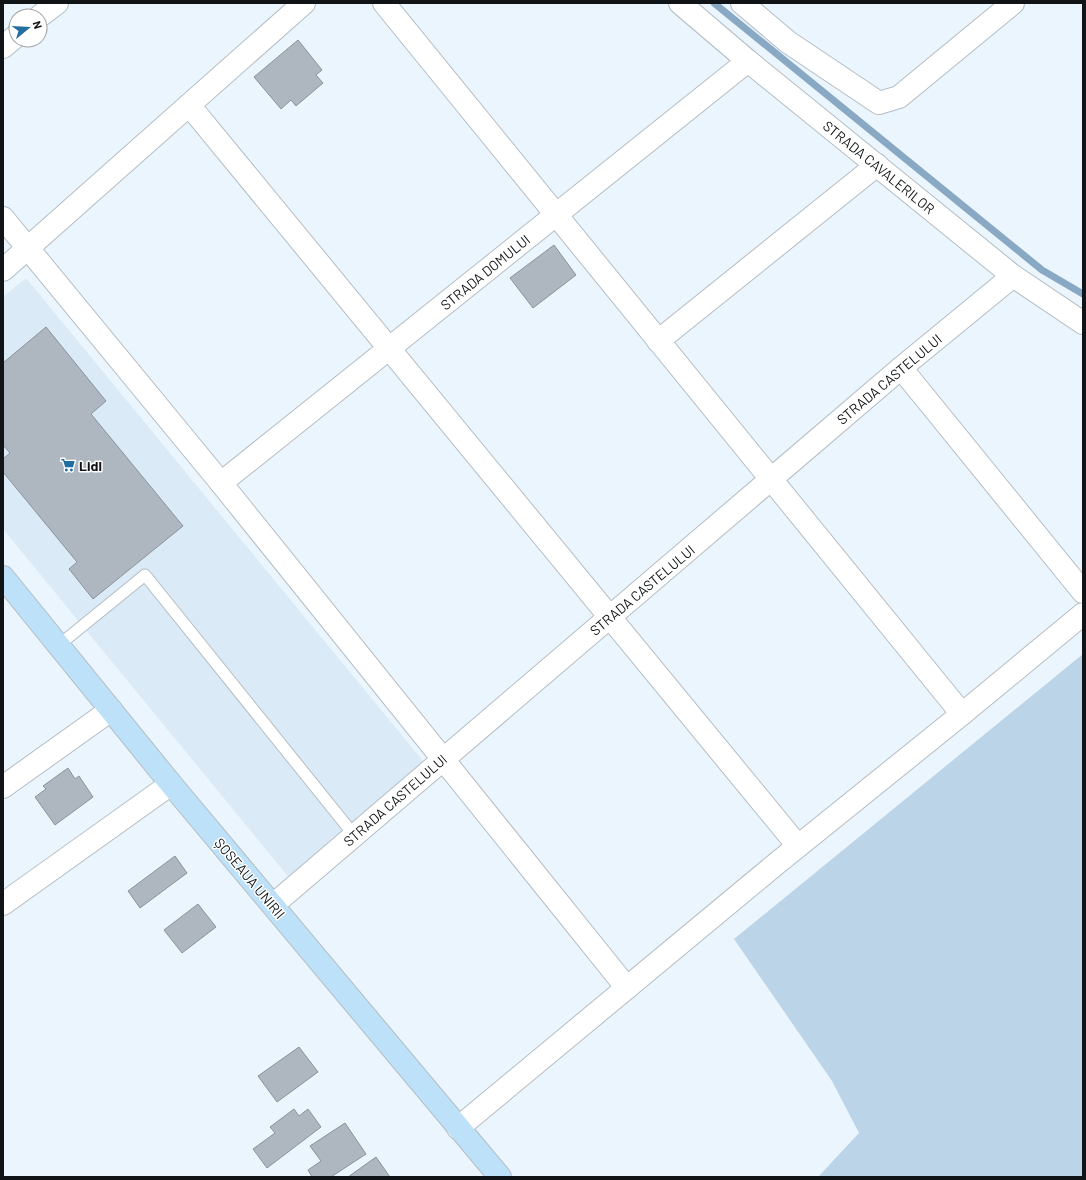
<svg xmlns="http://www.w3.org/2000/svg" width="1086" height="1180" viewBox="0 0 1086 1180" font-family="Barlow,sans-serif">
<rect width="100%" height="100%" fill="#ebf5fd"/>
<polygon fill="#daeaf6" points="26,278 423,761 291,880 3,529 3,297"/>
<polygon fill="#bbd4e8" points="1083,654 1083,1177 818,1177 859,1133 832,1081 734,939"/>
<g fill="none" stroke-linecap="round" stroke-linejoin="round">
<polyline stroke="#88a8c3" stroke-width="7" points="714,3 1042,270 1083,294"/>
</g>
<g fill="#aeb7bf" stroke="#8a939a">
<polygon points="298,40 322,70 316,75 323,83 296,106 291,100 281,109 254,77"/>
<polygon points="554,245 576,275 533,308 510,278"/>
<polygon points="46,327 106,401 91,414 183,526 93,599 69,569 77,562 3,472 3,459 10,453 3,445 3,363"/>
<polygon points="68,768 75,779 79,776 93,797 55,825 35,797 46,789 43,786"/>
<polygon points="175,856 187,873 140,908 128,891"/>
<polygon points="198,904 216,927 182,953 164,930"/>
<polygon points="299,1047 318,1072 277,1102 258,1076"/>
<polygon points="294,1109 299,1116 308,1109 321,1127 267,1168 253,1149 275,1133 270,1127"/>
<polygon points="345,1123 366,1154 331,1177 312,1177 308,1170 321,1161 310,1146"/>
<polygon points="376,1157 390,1177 348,1177"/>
</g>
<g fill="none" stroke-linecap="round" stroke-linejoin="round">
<defs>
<polyline id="lane" points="59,645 145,575 354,835"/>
<g id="street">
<polyline points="384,3 962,714"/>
<polyline points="680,3 748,61 1013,276 1083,323"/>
<polyline points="742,3 788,42 879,103 899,97 1013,3"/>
<polyline points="40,16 57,3"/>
<polyline points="3,47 16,36"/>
<polyline points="189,105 798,846"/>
<polyline points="3,218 221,483 627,988"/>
<polyline points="3,270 304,3"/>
<polyline points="658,341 877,165"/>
<polyline points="901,368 1083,592"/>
<polyline points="221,483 748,61"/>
<polyline points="3,787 111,710"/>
<polyline points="3,904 171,784"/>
<polyline points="273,905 901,368 1013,276"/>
<polyline points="458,1128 776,864 962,714 1083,614"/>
</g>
<polyline id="secondary" points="3,577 171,784 500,1177"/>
</defs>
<use href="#lane" stroke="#b4bdc4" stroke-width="13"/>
<use href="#street" stroke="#b4bdc4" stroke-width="24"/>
<use href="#secondary" stroke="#b4bdc4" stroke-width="24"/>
<use href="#lane" stroke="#fff" stroke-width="11"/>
<use href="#street" stroke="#fff" stroke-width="22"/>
<use href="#secondary" stroke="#bde1f8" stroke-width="22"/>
</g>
<defs>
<symbol id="supermarket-bare" viewBox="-9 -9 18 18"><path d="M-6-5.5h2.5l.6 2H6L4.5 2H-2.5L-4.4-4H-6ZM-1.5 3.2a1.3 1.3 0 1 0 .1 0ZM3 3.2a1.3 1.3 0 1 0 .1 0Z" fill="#236ea1" stroke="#fff" stroke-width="2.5" paint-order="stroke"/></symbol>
</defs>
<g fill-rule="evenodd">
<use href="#supermarket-bare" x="58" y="455" width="20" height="20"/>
</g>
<g text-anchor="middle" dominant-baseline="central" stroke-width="3" stroke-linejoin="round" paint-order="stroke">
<g font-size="14" fill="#111416" stroke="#fff">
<text transform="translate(879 167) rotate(39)">STRADA CAVALERILOR</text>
<text transform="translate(485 272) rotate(-39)">STRADA DOMULUI</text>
<text transform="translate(889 379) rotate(-40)">STRADA CASTELULUI</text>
<text transform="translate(642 590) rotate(-40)">STRADA CASTELULUI</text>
<text transform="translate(395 800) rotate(-41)">STRADA CASTELULUI</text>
<text transform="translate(250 878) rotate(50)">ȘOSEAUA UNIRII</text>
</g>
<g font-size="14" font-weight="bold" fill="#111416" stroke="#fff" text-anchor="start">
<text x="79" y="465">Lidl</text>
</g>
</g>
<rect width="1086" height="1180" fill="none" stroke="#111416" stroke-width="8"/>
<g transform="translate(28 28) rotate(72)"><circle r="19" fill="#ffffff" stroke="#a0a1a2"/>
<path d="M0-3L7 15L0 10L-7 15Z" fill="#236ea1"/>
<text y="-6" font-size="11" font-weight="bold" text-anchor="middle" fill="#111416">N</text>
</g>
</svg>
